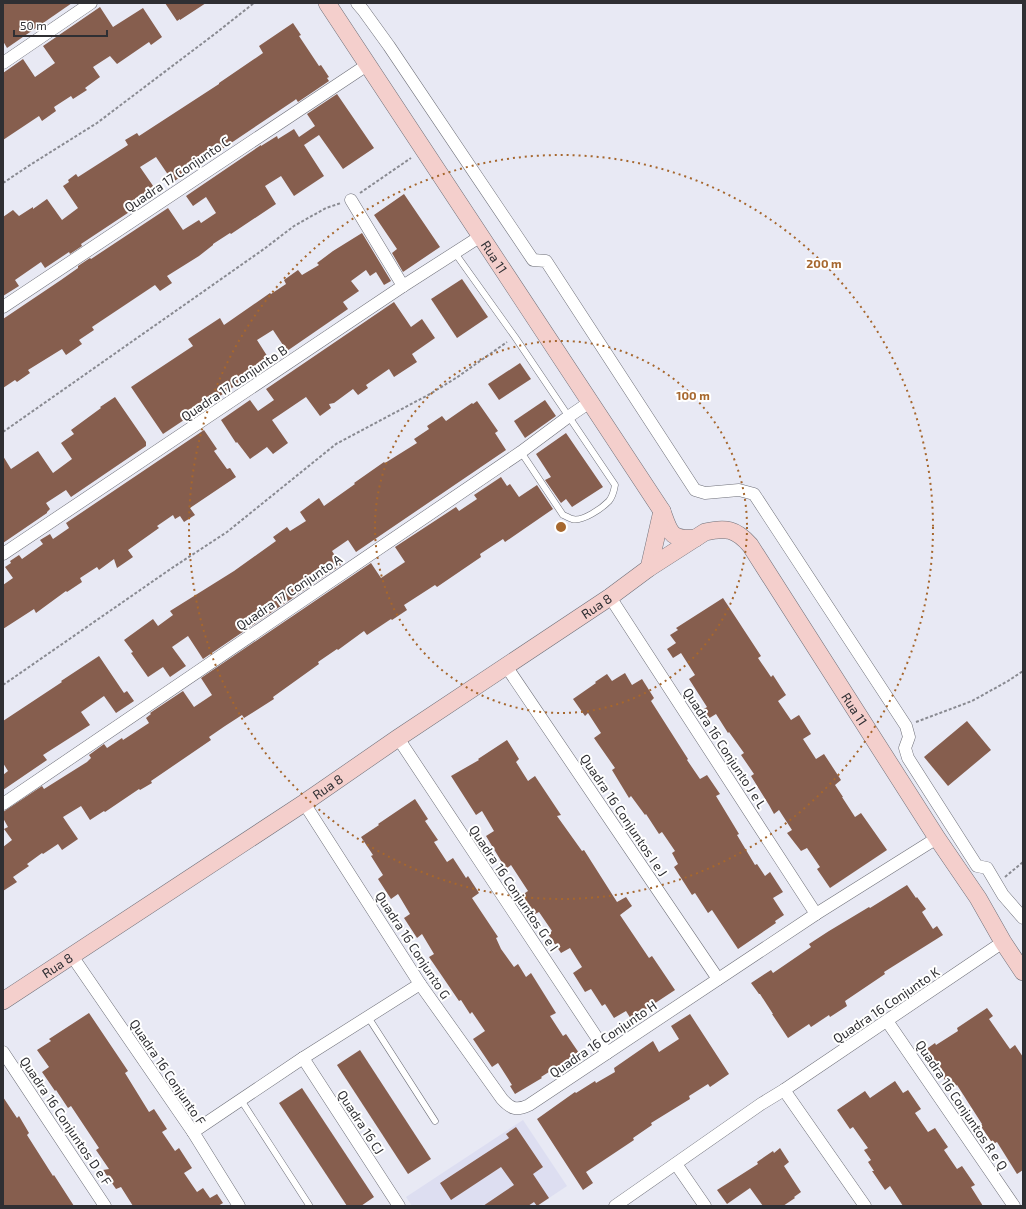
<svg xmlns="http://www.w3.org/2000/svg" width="1026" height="1209" viewBox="0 0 1026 1209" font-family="'Exo 2',sans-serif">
<rect width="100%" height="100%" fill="#e8e9f4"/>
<polygon fill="#dddef1" points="523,1120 567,1186 537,1206 412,1206 406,1197"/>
<g fill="#865e4e">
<polygon points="3,3 72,3 7,48 3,41"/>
<polygon points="165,3 206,3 180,20 180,19 177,21"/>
<polygon points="100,7 113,27 143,8 162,37 151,45 149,42 117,64 110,56 93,67 100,77 85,88 87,90 73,99 71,96 54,107 56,111 42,121 39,116 3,140 3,73 23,59 35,77 55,63 43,46"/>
<polygon points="293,23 301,35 299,36 319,66 321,65 329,77 327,78 329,81 298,102 296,99 295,100 173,182 156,157 140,167 158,193 81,244 82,246 70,254 69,252 45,268 41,262 15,280 19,286 3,296 3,217 13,210 19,216 33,207 33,209 47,199 62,220 78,208 63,186 69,182 68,180 76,174 78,177 128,145 125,140 137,133 139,136 219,84 219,83 263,53 259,46"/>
<polygon points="337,94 374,148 343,169 319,135 304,145 324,176 294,196 281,176 265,186 276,204 231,234 230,233 213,244 213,245 199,256 167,276 172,283 160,291 155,285 92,327 94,330 79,340 82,344 66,355 62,349 28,370 30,373 17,382 15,380 3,388 3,319 61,280 78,268 78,266 90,258 91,259 168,208 183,230 199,220 201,223 216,213 206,197 193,206 186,196 261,145 261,146 277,136 278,139 294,129 299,137 315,126 307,114"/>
<polygon points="404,194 440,247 403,272 392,253 397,249 374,215"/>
<polygon points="362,233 391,281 384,285 376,272 370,276 366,270 351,281 359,291 343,302 348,309 287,351 273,330 257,340 271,362 163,434 131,387 193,346 188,339 220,318 224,325 270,293 271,294 286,284 284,280 298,270 302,275 319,265 317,263 333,251"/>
<polygon points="462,279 488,317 457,338 431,299"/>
<polygon points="394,302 411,327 422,319 435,338 412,354 417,362 394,377 389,369 366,385 368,388 358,395 353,389 334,403 329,404 331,408 320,416 306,397 272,420 288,443 273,454 267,447 250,459 237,442 236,443 221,420 250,400 258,411 274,400 266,389"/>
<polygon points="520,363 531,379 499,400 488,384"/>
<polygon points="115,397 146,442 146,446 71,497 66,490 46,503 50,509 47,512 47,513 3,543 3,456 11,469 38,451 53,473 72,459 61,443 74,434 71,430 101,408 100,407"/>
<polygon points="545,400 556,416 525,438 514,421"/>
<polygon points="477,401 498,431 495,433 506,450 356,552 348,540 332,551 341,565 203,659 188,636 172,647 186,666 170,677 163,667 148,677 131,653 133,652 124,640 153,619 158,626 173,615 170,611 234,571 276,541 273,537 287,527 290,531 306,521 300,512 319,498 324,506 355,484 354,483 384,462 385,463 417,443 414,439 429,429 427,426 442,416 446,421 472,403 473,404"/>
<polygon points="204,430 217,449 214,451 227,469 230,468 236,477 190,508 195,515 184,522 180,516 175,519 173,515 157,526 159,528 128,550 133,557 117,568 114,559 99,570 97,567 80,578 82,582 67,592 66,591 36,613 34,609 3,629 3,585 13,578 5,567 11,563 10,561 19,555 22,559 43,544 40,540 50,534 53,539 69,528 66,523"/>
<polygon points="566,433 603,487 572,507 566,499 561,503 545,480 551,477 536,454"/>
<polygon points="501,477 507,486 510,484 519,497 537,485 553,509 505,542 503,539 480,554 481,557 437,587 435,585 404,605 407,610 392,620 391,619 367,635 364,631 338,650 337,649 318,662 319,664 273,697 274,699 244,718 242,715 225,726 209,737 211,740 151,781 152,783 140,790 139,789 105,812 104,811 90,820 81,806 63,817 78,839 62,850 58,844 43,854 42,853 27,864 29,866 13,877 17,882 3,891 3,847 12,840 4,829 8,827 3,818 3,812 42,786 44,789 87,762 91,758 89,755 104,744 107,748 122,738 123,740 149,723 146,718 151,714 150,713 183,691 194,707 212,695 201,678 371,563 381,578 405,562 395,547 456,507 459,511 477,499 474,495"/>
<polygon points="723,598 761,656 758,658 771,677 773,675 786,695 778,701 791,720 799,715 811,734 803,739 816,759 824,754 841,780 835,785 843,797 842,797 855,817 861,813 887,850 830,888 817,869 820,867 807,848 801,851 787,833 792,830 779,810 774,814 769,805 751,776 754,774 741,755 744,753 729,732 728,733 716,714 703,722 698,713 707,707 689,679 695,675 681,653 673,658 667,649 676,643 670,635 678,630 676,628"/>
<polygon points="99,656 124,693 127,691 134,701 116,713 104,696 81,712 90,725 43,755 47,760 3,790 3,775 8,771 3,763 3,721 62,682 61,681"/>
<polygon points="625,673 632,685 642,679 654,698 651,701 688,759 687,760 700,779 707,775 720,794 716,796 739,834 737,835 755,865 757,864 765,876 770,872 783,892 773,898 784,915 775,921 776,923 738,949 712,910 708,913 695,893 692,895 674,867 678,864 672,853 675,851 662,832 659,834 646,814 645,815 631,796 629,798 612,770 615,768 594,738 601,733 588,713 585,716 573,699 596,683 595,682 607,674 612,681"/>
<polygon points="967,721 991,750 948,786 924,757"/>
<polygon points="507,740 519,759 516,762 528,781 535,776 561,815 557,816 582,851 584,850 617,902 626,897 632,906 620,915 649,958 652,956 675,990 631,1019 626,1011 614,1018 605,1004 602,1006 591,989 585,992 573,973 582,967 570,948 561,953 548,934 552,931 539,912 535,914 522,895 528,891 511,865 506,869 486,836 494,831 482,811 476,815 451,776 479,760 478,759"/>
<polygon points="415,799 428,819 425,821 438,840 434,842 447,862 453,858 466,878 468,876 479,893 472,898 498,937 496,938 501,949 514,967 518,964 526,977 531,973 556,1013 550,1016 563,1036 566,1034 579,1053 541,1077 542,1078 515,1094 510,1086 512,1085 498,1063 492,1067 473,1039 485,1031 472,1012 470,1014 461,1000 459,1001 442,976 429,957 434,954 422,934 417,938 404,918 410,914 398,894 391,899 378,879 383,875 371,856 373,855 361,837 379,825 378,824"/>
<polygon points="907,885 916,898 917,897 926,909 922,912 933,929 937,926 943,935 884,972 885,974 845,1001 847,1006 830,1017 829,1015 811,1027 809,1024 788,1038 772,1014 773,1014 760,994 759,994 751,983 771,970 773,973 811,947 809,944 829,931 869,907 870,908"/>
<polygon points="987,1008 993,1016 989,1019 1010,1049 1015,1045 1023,1057 1023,1170 1017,1174 997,1142 993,1144 980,1125 982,1124 957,1085 951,1089 925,1050 935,1043 936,1045 958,1031 957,1028"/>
<polygon points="89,1013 128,1071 125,1073 149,1112 154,1109 167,1129 162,1132 175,1151 179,1148 192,1168 184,1173 197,1192 203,1188 210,1198 217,1194 223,1203 218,1206 133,1206 121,1187 116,1189 103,1170 109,1169 96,1150 99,1148 71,1106 68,1108 56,1090 55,1091 42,1072 49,1067 37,1050 51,1041 49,1039"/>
<polygon points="690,1014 729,1074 710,1087 708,1084 689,1096 690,1099 651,1123 652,1125 633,1138 634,1140 586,1172 593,1183 583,1190 537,1119 575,1092 576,1093 595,1081 596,1083 615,1072 614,1068 653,1041 659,1052 679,1039 671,1026"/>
<polygon points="360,1050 431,1159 408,1174 337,1065"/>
<polygon points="895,1081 903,1093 908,1090 921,1109 915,1113 928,1132 935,1128 948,1147 944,1150 957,1169 962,1166 975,1185 971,1187 983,1206 903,1206 890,1186 885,1190 872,1171 874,1171 868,1162 871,1160 864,1150 868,1148 853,1127 850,1129 837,1110 865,1091 870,1098"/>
<polygon points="302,1088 374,1197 361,1206 347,1206 279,1103"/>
<polygon points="3,1097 17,1118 19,1116 29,1133 27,1135 53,1176 54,1175 74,1206 3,1206"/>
<polygon points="516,1127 543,1167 533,1174 549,1198 537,1206 534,1202 528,1206 483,1206 514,1185 501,1167 451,1200 440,1183 509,1138 506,1134"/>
<polygon points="780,1148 789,1162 784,1166 801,1192 794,1197 795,1198 783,1206 763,1206 750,1188 727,1204 717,1190 758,1164 757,1162 773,1151 774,1153"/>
</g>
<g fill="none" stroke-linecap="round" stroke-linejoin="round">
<defs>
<g id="lane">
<path d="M455 253 515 337 615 485C614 491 613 496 609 501 602 508 583 522 572 519 569 518 566 516 563 515L521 452"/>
<polyline points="368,1017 435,1121"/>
<polyline points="241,1100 309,1205"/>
</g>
<g id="street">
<polyline points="357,3 363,10 389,46 533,260 546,261 695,490 705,493 739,490 754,494 906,726 909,737 905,748 908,758 977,866 987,868 1003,895 1023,918"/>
<polyline points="3,63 91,3"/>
<polyline points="351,200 403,286"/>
<polyline points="3,307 367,65"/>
<polyline points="3,554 403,286 481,236"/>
<polyline points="610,597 816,914"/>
<polyline points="506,666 718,979"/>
<polyline points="398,738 607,1053"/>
<path d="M304 803 420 984 502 1099C511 1109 517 1111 529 1105L816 914 937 838"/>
<polyline points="3,804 521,452 568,417 590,402"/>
<polyline points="72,956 193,1132 239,1206"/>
<polyline points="887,1021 1014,1206"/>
<polyline points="3,1052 105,1206"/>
<polyline points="303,1058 399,1206"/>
<polyline points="784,1090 865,1206"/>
<polyline points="193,1132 303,1058 420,984"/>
<polyline points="676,1164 705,1206"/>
<polyline points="615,1206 761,1104 784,1090 1003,942"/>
</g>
<g id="secondary">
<path id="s1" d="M327 3 662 511C670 533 670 540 696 538"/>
<polyline points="649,568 662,511"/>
<path id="s2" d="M3 1001 304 803 398 738 610 597 649 568 705 532C726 527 736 529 750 545L937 838 978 898 1003 942 1023 972"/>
</g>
</defs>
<use href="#lane" stroke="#6f7079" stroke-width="7"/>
<use href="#street" stroke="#6f7079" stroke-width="13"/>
<use href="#secondary" stroke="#6f7079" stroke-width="18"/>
<g stroke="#898a91" stroke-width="2" stroke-dasharray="3 2" stroke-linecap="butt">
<polyline points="3,183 30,165 97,123 216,33 254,3"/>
<polyline points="360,193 411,158"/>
<polyline points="3,432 264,249 294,226 326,208 341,203"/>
<polyline points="3,685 172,568 227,532 336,444 430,394 456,378 507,342"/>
<polyline points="916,722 972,701 1008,681 1023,671"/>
<polyline points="1005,877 1023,862"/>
</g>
<use href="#lane" stroke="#fff" stroke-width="6"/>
<use href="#street" stroke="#fff" stroke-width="12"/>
<use href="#secondary" stroke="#f4cfcc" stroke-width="17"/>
</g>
<g fill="none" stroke="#a6672e" stroke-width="2" stroke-dasharray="2 4">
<circle cx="561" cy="527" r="186"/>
<circle cx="561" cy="527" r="372"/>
</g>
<g text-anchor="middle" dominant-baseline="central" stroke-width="4" stroke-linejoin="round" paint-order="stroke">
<g font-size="13" fill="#2f2f33" stroke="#fff">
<text transform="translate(177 174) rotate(-34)">Quadra 17 Conjunto C</text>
<text stroke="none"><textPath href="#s1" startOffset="304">Rua 11</textPath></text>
<text transform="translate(234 383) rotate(-34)">Quadra 17 Conjunto B</text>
<text transform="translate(289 592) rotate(-34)">Quadra 17 Conjunto A</text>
<text stroke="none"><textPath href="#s2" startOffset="713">Rua 8</textPath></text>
<text stroke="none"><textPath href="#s2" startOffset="1089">Rua 11</textPath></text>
<text transform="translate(725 748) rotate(57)">Quadra 16 Conjunto J e L</text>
<text stroke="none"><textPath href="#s2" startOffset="389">Rua 8</textPath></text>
<text transform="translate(624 815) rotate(56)">Quadra 16 Conjuntos I e J</text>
<text transform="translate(514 888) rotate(56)">Quadra 16 Conjuntos G e I</text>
<text transform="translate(413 945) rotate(57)">Quadra 16 Conjunto G</text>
<text stroke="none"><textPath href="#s2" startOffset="65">Rua 8</textPath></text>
<text transform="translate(886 1005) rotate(-34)">Quadra 16 Conjunto K</text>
<text transform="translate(603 1039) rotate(-34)">Quadra 16 Conjunto H</text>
<text transform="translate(168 1072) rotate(56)">Quadra 16 Conjunto F</text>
<text transform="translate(962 1105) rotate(56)">Quadra 16 Conjuntos R e Q</text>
<text transform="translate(66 1121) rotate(56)">Quadra 16 Conjuntos D e F</text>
<text transform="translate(361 1122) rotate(57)">Quadra 16 CJ</text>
</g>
</g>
<circle cx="561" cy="527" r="6" fill="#a6672e" stroke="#fff" stroke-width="2"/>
<g font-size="12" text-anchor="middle" font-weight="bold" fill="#a6672e" stroke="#fff" stroke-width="4" stroke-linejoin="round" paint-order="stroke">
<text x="824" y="268">200 m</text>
<text x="693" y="400">100 m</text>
</g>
<rect width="1026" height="1209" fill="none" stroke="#2f2f33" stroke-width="8"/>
<path d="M14 30v6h93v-6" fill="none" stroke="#2f2f33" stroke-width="2"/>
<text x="20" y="30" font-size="12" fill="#2f2f33" stroke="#ffffff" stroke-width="3" paint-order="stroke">50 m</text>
</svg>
